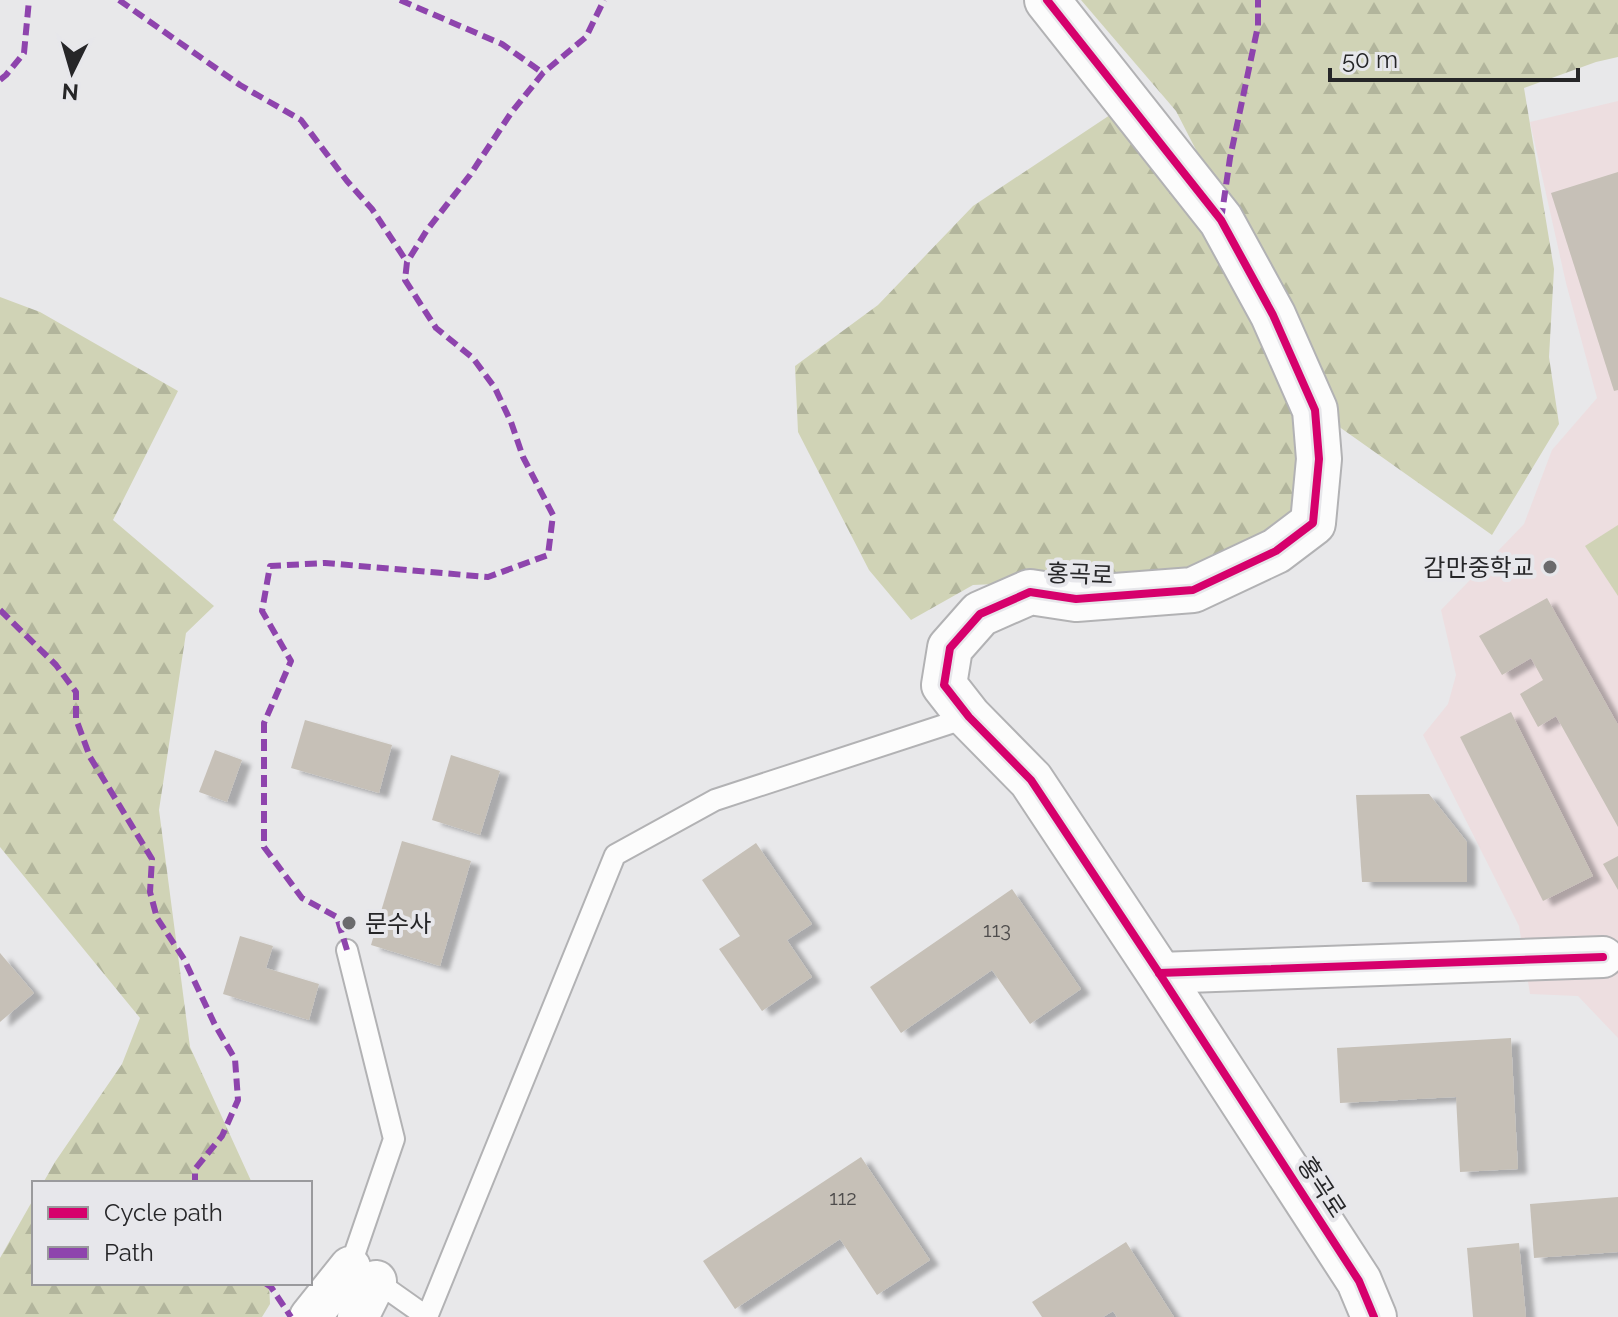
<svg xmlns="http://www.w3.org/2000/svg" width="1618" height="1317" viewBox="0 0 1618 1317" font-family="Raleway,'Noto Sans KR',sans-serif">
<defs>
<pattern id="forest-firs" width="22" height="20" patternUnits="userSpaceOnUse" patternTransform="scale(2)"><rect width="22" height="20" fill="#d0d3b6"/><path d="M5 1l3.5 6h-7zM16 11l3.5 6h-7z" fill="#b2b59c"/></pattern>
<filter id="shadow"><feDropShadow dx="9" dy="5" stdDeviation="2" flood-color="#0004"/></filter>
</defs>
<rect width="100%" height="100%" fill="#e8e8ea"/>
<polygon fill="#eddee0" points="1618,101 1618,1038 1578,996 1530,994 1519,926 1423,735 1448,704 1456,675 1441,610 1524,524 1552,450 1597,398 1566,283 1530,122"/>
<g fill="url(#forest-firs)">
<polygon points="1081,0 1618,0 1618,57 1596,62 1524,88 1554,269 1549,357 1559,424 1492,535 1338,426 1176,111"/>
<polygon points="1110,115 1206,230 1293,398 1307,504 1201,575 973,585 911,620 869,570 798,432 795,366 878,305 973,206"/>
<polygon points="0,297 40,312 178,391 113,520 214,606 186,633 159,810 190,1047 252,1183 43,1183 55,1162 122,1064 140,1018 0,847"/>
<polygon points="34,1198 34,1283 269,1283 270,1304 262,1317 0,1317 0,1258"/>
</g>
<polygon fill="#d0d3b6" points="1618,525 1618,596 1585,546"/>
<g fill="#c6c0b7" filter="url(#shadow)">
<polygon points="1618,172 1618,390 1614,391 1551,193"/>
<polygon points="1547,598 1618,725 1618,827 1556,716 1538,727 1520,694 1543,680 1531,658 1502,675 1479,636"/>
<polygon points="1511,712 1593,876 1543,901 1460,737"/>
<polygon points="305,720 392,745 379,793 291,768"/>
<polygon points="215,750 242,760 227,802 199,792"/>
<polygon points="451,755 500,771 480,835 432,820"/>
<polygon points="1429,794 1467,842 1467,882 1362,882 1356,795"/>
<polygon points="402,841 471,861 440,966 371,945"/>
<polygon points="756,843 812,924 787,940 812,977 762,1011 719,949 740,936 702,880"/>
<polygon points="1618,856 1618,890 1603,864"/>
<polygon points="1012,889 1081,989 1030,1024 992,970 901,1033 870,987"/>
<polygon points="240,936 273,946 266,968 319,984 309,1020 223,994"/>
<polygon points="0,953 34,993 0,1022"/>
<polygon points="1511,1038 1518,1169 1460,1172 1456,1097 1340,1103 1337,1048"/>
<polygon points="861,1157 930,1260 877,1295 840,1239 735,1309 703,1261"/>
<polygon points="1618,1197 1618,1252 1534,1258 1530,1204"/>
<polygon points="1126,1242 1174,1317 1117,1317 1113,1311 1103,1317 1042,1317 1032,1302"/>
<polygon points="1519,1243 1526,1317 1473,1317 1467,1248"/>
</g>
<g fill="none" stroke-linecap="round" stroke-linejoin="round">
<defs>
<polyline id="lane" points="347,950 394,1139 350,1267 376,1281 427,1317 615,855 715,800 969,717"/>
<g id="street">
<polyline points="1159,973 1603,957"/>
<polyline points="310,1317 350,1267"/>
<polyline points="358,1317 376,1281"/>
</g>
<polyline id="secondary" points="1047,0 1221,220 1273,315 1315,410 1319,459 1313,523 1276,551 1193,590 1076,599 1030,592 980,614 950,648 944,685 969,717 1031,780 1159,973 1359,1281 1374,1317"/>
</defs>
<use href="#lane" stroke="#b2b2b4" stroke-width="24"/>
<use href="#street" stroke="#b2b2b4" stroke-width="44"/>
<use href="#secondary" stroke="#b2b2b4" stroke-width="48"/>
<use href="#lane" stroke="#fcfcfc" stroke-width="20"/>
<use href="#street" stroke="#fcfcfc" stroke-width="40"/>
<use href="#secondary" stroke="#fcfcfc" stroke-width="44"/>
<g stroke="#8e44ad" stroke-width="6" stroke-dasharray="12 6" stroke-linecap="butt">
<polyline points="119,0 240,85 301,120 347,181 372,209 407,262"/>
<polyline points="400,0 502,44 543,73"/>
<polyline points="0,80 6,75 24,53 29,0"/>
<polyline points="1221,220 1230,158 1258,26 1258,0"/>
<polyline points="0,610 56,665 76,692 76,719 90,757 152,859 150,892 157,918 184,959 215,1025 235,1059 238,1100 222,1136 195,1169 195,1183"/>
<polyline points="347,950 337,917 302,898 264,847 264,723 291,661 262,611 270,566 325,563 488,577 548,555 553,515 523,457 511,422 495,388 473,358 436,328 405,280 407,262 427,230 470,175 511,113 543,73 586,37 604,0"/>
<polyline points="265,1283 271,1287 291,1317"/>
</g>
<defs>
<g id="cycleway">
<polyline points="1047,0 1221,220 1273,315 1315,410 1319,459 1313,523 1276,551 1193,590 1076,599 1030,592 980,614 950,648 944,685 969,717 1031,780 1159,973 1359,1281 1374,1317"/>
<polyline points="1159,973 1603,957"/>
</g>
</defs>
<use href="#cycleway" stroke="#e7e7eb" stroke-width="13"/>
<use href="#cycleway" stroke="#d6006c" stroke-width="8"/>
</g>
<g fill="#6a6a6c" stroke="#e7e7eb" stroke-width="3">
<circle cx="1550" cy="567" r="8"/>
<circle cx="349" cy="923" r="8"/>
</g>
<g text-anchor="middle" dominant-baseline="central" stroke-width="8" stroke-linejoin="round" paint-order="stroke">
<g font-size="20" fill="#4e4c4c">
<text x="997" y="930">113</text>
<text x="843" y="1198">112</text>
</g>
<g font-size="24" fill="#262628" stroke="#e7e7eb" text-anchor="end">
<text x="1534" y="567">감만중학교</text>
<text x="365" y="923" text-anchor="start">문수사</text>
</g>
<g font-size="24" fill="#262628" stroke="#e7e7eb">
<text transform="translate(1080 574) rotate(2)">홍곡로</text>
<text transform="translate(1322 1187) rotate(57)">홍곡로</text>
</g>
</g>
<rect x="32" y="1181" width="280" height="104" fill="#e7e7eb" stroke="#9a9a9d" stroke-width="2"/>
<rect x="48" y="1207" width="40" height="12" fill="#d6006c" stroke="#9a9a9d" stroke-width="2"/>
<text x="104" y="1221" font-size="24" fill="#262628">Cycle path</text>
<rect x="48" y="1247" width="40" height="12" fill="#8e44ad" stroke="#9a9a9d" stroke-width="2"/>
<text x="104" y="1261" font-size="24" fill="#262628">Path</text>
<g transform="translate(72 72) rotate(185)" stroke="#e7e7eb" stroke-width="6" paint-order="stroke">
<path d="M0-6L14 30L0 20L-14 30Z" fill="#262628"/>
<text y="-12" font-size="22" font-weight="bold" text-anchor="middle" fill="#262628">N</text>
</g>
<path d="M1330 68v12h248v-12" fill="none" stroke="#262628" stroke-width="4"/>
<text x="1342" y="68" font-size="24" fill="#262628" stroke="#e7e7eb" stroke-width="6" paint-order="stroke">50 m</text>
</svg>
